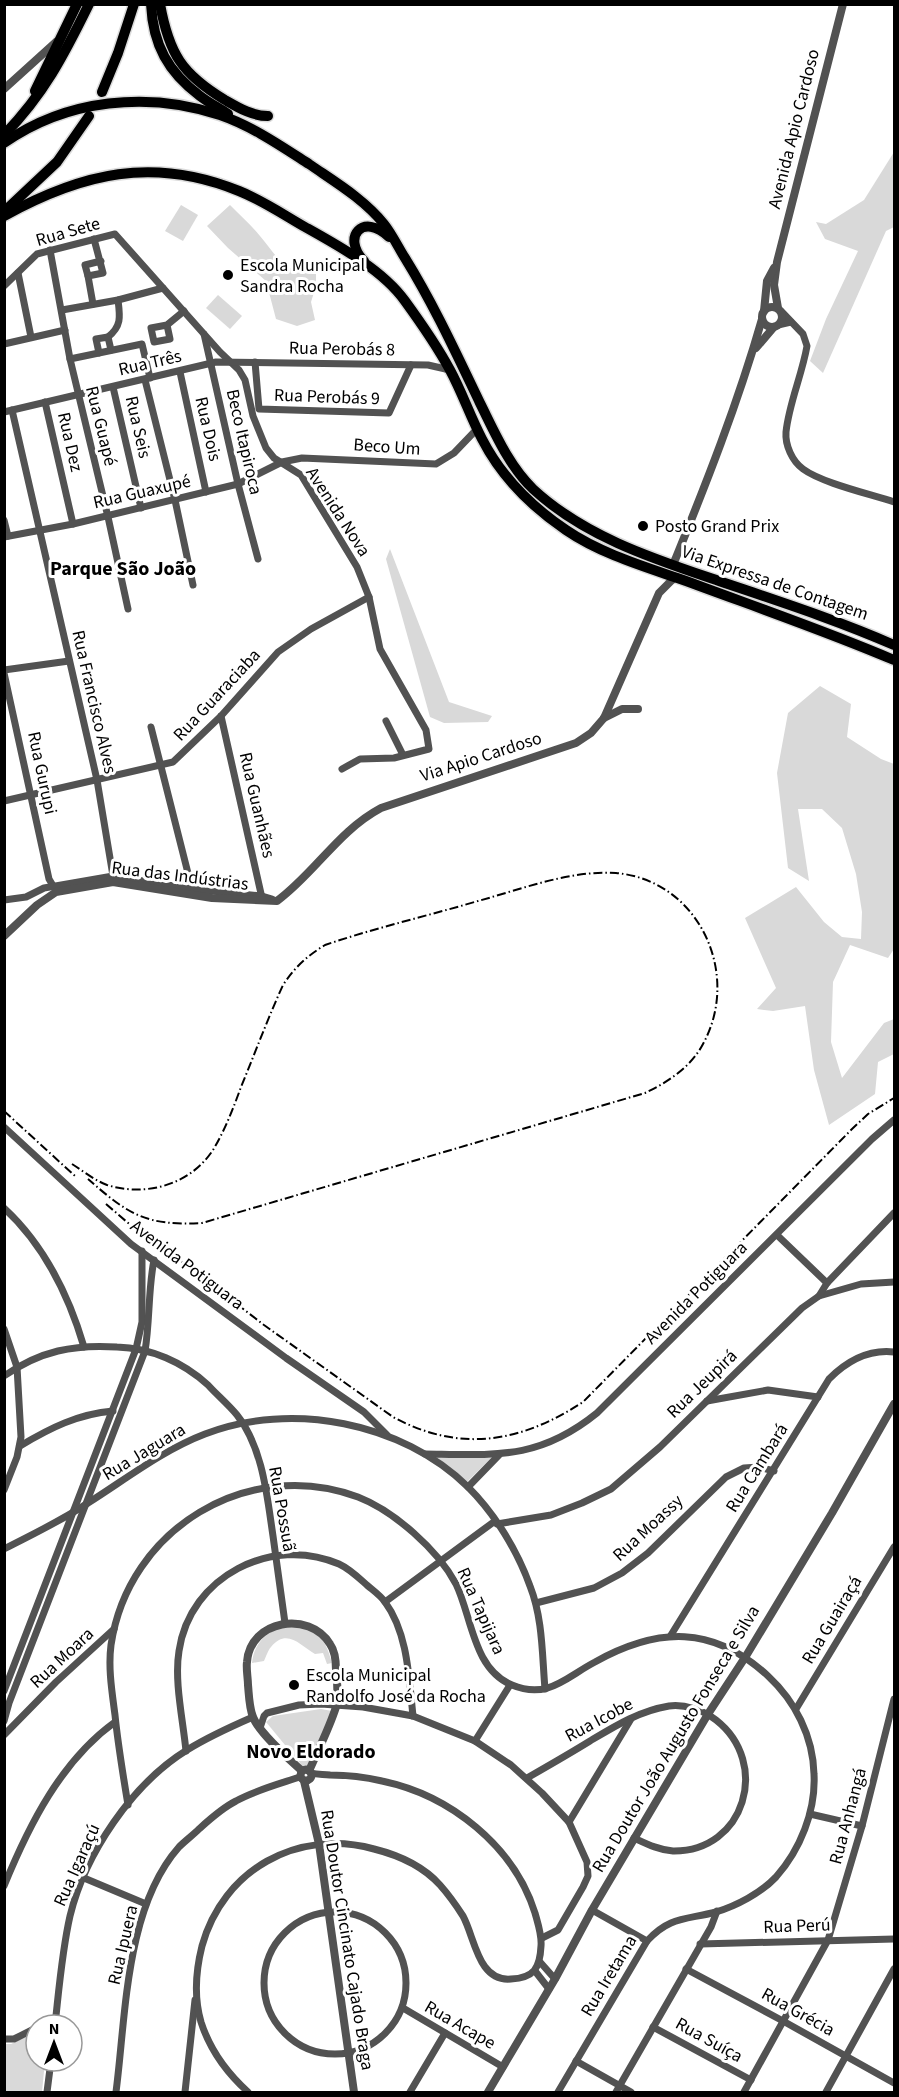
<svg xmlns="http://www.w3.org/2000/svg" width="899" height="2097" viewBox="0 0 899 2097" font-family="'Source Sans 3',sans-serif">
<rect width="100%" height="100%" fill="#fff"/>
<g fill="#d9d9d9">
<polygon points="894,152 894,227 886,231 823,373 810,361 826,319 858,251 825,239 816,222 826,224 864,200"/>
<polygon points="181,205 198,215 183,241 165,231"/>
<path d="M230 205C240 215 251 225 260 236 280 260 282 271 316 274V286L311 302 315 320 297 326 276 319 266 281 228 248 207 226Z"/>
<polygon points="218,295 242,316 230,329 206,308"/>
<polygon points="390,549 449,702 492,716 488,722 444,723 430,717 386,559"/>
<polygon points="820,686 851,704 847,737 881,759 894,764 894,949 888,958 850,945 833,982 831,1042 842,1078 884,1023 894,1019 894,1054 878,1062 875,1094 829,1125 814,1070 805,1006 773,1011 757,1009 776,988 745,918 796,887 824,922 842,937 861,939 862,912 856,874 842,828 822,809 798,809 809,881 788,868 777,773 788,713"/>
<polygon points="434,1457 491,1458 466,1483"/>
<path d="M286 1625C315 1630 324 1633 332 1663L327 1664 323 1653 315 1654C301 1646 287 1627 271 1647 268 1650 266 1657 264 1661L252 1663C254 1642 267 1632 286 1625Z"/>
<polygon points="321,1709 332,1711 308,1768 304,1768 266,1722 273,1716"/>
<polygon points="36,2032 36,2061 45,2061 42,2092 5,2092 4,2044 11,2044"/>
</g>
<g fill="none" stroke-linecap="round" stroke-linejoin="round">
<defs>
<g id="trunk">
<path d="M151 4C153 45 168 72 200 96 209 103 219 108 228 114"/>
<path d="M160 4C169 54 182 74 225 100 239 108 252 116 268 116"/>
<polyline points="35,91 77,4"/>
<polyline points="102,92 118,53 134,4"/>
<path d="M4 135C44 94 64 55 89 4"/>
<path d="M4 143C67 99 148 91 220 115 252 126 281 146 309 164 335 182 364 199 384 224 392 234 398 247 405 258 434 305 456 353 480 403 495 433 509 466 533 489 585 537 654 559 719 581 778 601 837 620 894 645"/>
<polyline points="7,209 57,162 89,116"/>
<path d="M4 216C82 173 153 156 239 191 262 200 284 215 305 227 339 246 383 270 405 301 421 323 437 346 450 370 462 392 470 416 482 439 501 476 532 507 566 530 601 554 646 567 686 581 756 607 826 631 894 660"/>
<path d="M364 261C341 237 363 212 389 237"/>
</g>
</defs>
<use href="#trunk" stroke="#dbdbdb" stroke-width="13"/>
<g stroke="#525252" stroke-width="7">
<polyline points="94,239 103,273 88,276 85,265 101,261"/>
<polyline points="50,250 70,359 108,517 128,609"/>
<polyline points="18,273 31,337"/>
<polyline points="88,276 93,304"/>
<polyline points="4,286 37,254 115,234 220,352 239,370 245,380 253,416 266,448 274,458 301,475 357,567 369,597 380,649 426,730 429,749 394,758 360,759 342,769"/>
<polyline points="62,310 118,300 163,288"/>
<path d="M781 311 803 334 807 346C802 375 789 403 786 432 785 445 792 461 803 469 822 483 870 494 894 502"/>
<polyline points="167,325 170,339 154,342 151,328 167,325 184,311"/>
<polyline points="778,325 791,322"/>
<polyline points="204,334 238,484 258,559"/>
<path d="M108 337C122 326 120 316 118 300"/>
<polyline points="4,344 65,330"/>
<polyline points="99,353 96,339 108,337 111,350"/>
<polyline points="70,359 142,344 150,378"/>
<polyline points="255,362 259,409 389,413 411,365"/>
<polyline points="180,372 206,492"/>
<polyline points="145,380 175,500 193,585"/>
<polyline points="113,387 141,508"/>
<polyline points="45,402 73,524"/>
<polyline points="12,410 97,780 113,876 113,882"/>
<polyline points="4,412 216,362 428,365 450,370"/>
<polyline points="4,520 8,536"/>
<polyline points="4,537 73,524 238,484 282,462 302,458 436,464 454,453 477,429"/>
<polyline points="4,670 69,661"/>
<polyline points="4,673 49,879 55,889"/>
<polyline points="221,716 262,898"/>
<polyline points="386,721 403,755"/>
<polyline points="151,727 192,889 191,893"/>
<polyline points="4,801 173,762 221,716 278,652 311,629 369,597"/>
<polyline points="4,900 26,897 44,888 113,876 192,889 262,896 272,899"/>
<polyline points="4,1127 131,1244 286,1358 364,1412 387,1435"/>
<path d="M4 1208C44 1245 69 1296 84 1347"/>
<polyline points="777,1235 827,1283"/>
<polyline points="819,1296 861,1284 894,1282"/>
<polyline points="4,1329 17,1367 21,1437 17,1457 4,1490"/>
<path d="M4 1376C40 1351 74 1344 117 1347 151 1348 183 1362 208 1385 217 1395 228 1404 237 1415 263 1448 267 1496 273 1536 277 1565 281 1594 285 1623"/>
<polyline points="707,1401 768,1390 818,1397"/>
<path d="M20 1446C50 1428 78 1414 113 1411"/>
<path d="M425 1454C496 1455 539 1460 597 1413L872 1139 894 1120"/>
<polyline points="468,1487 499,1455"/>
<polyline points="497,1524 551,1515 582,1503 611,1489 660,1447 802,1308 819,1296 827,1283 894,1213"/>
<path d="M4 1549C33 1534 61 1521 88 1503 126 1479 163 1450 205 1434 291 1401 402 1422 468 1487 495 1514 517 1550 530 1586 543 1619 542 1655 545 1689"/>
<polyline points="385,1602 495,1521"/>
<polyline points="536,1603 594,1588 622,1573 648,1553 726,1477 744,1468 759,1467 774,1471"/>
<path d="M671 1635 829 1379C847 1361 868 1349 894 1352"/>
<polyline points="4,1691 136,1349 142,1322 142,1251"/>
<polyline points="796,1709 894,1547"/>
<path d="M4 1721 9 1703 145 1351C150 1321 148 1290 154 1260"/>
<polyline points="260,1728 264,1716 267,1713 299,1705 321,1704 363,1707 413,1716 475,1741 511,1765 542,1793 569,1822 587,1862 588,1876 583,1887 558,1930 542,1938"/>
<polyline points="4,1735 56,1682 114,1629"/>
<polyline points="475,1741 510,1685"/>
<path d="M186 1751C183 1720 174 1681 179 1651 190 1576 272 1535 339 1564 350 1569 360 1579 368 1586 374 1591 381 1596 385 1602 408 1633 409 1679 413 1716"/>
<path d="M527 1778C548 1766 569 1754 590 1741 615 1726 639 1711 669 1706 685 1704 703 1710 716 1720 771 1763 745 1852 673 1851 659 1850 647 1844 634 1838"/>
<path d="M128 1805C123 1775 118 1745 115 1715 112 1692 108 1668 111 1645 128 1529 248 1456 358 1497 394 1511 438 1550 456 1584 472 1617 473 1669 512 1685 548 1700 566 1677 595 1662 658 1627 713 1625 768 1676 795 1701 813 1736 814 1774 816 1811 800 1850 776 1877 761 1893 736 1906 716 1912 686 1920 670 1916 647 1941L558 2092"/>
<polyline points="810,1814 862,1826"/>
<polyline points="569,1822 631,1719"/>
<polyline points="84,1878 146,1904"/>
<path d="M4 1886C29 1825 61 1761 115 1722"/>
<polyline points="592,1910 647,1941"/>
<circle cx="335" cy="1983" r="71"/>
<polyline points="700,1944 894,1939"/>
<polyline points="540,1962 555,1979"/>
<polyline points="686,1969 783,2021 894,2083"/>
<polyline points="535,1971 549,1989"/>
<polyline points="403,2008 503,2067"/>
<polyline points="42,2025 55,2019"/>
<path d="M55 2025C59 1989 62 1951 70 1916 85 1854 132 1784 187 1750 208 1737 230 1727 253 1717"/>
<polyline points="653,2027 751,2080"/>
<polyline points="4,2039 14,2039 36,2028"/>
<polyline points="576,2061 631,2092"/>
<polyline points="47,2092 51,2061"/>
<path d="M116 2092C126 2016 125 1908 179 1847 185 1841 193 1835 199 1829 210 1819 222 1808 236 1801 256 1790 279 1784 300 1777"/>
<polyline points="185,2092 195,2000"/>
<path d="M248 2092C227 2073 210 2050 201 2022 194 1998 196 1970 202 1946 223 1870 297 1828 374 1849 398 1855 423 1866 440 1885 448 1894 456 1905 463 1916 475 1938 478 1982 511 1979 534 1978 540 1968 541 1946 542 1935 538 1924 535 1913 514 1846 450 1795 382 1781 365 1777 347 1775 330 1775 323 1774 318 1775 311 1773"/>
<polyline points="410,2092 445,2033"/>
<polyline points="616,2092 711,1927 717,1911"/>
<polyline points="744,2092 828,1940 862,1826 894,1699"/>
<polyline points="826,2092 894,1969"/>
</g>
<g stroke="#525252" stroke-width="8">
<polyline points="4,89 56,42"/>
<circle cx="772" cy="317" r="10"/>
<polyline points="778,308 774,285 777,262 843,4"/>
<polyline points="764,311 767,281 774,268"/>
<polyline points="756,348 774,327"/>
<path d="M673 565C706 484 738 403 762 319"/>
<polyline points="604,718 622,709 638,709"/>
<path d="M4 936 37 905 56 892 113 882 212 898 277 901C315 873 338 831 381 808L576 743 591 733 604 718 659 593 675 577"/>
<circle cx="306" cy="1775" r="5.5"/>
<path d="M302 1771C289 1759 259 1733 253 1717 249 1707 249 1695 248 1685 248 1678 246 1669 247 1662 250 1620 309 1610 330 1644 335 1651 336 1662 336 1670 337 1681 339 1696 336 1707 329 1729 318 1750 309 1771"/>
<polyline points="304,1781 319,1844 354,2092"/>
<polyline points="488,2092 555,1979 592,1910 708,1714 746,1656 832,1513 894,1404"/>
</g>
<use href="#trunk" stroke="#000" stroke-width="10"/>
<g stroke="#000" stroke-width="2" stroke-dasharray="9 3 1.5 3" stroke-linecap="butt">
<polyline points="4,1111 75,1176"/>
<path d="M72 1164C83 1171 94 1180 107 1185 146 1197 190 1185 213 1150 225 1130 233 1109 241 1087 255 1053 268 1018 283 985 295 967 307 956 325 945 375 928 427 916 478 901 522 889 570 870 616 873 698 880 742 973 703 1044 691 1067 668 1082 645 1093L202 1223C146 1226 129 1215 88 1179"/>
<path d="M106 1204 149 1241 173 1255 264 1325 393 1417C460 1453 520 1443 583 1402L852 1129 868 1114 894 1098"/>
</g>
</g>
<g fill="#000" stroke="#fff" stroke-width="2">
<circle cx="228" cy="275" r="6"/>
<circle cx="643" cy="526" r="6"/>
<circle cx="294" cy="1685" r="6"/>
</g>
<g text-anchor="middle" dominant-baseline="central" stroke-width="6" stroke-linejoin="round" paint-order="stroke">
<g font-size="18" fill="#000" stroke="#fff">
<text transform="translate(794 129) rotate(-76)">Avenida Apio Cardoso</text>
<text transform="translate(68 232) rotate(-16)">Rua Sete</text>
<text transform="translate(342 349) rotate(1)">Rua Perobás 8</text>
<text transform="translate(150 363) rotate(-13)">Rua Três</text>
<text transform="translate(327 397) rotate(2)">Rua Perobás 9</text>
<text transform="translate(101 426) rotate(76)">Rua Guapé</text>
<text transform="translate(138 427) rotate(77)">Rua Seis</text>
<text transform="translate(208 429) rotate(77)">Rua Dois</text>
<text transform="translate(70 442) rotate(77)">Rua Dez</text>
<text transform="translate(244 442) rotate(77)">Beco Itapiroca</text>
<text transform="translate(387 447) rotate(4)">Beco Um</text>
<text transform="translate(142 492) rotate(-13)">Rua Guaxupé</text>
<text transform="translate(338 512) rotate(57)">Avenida Nova</text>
<text transform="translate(775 583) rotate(19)">Via Expressa de Contagem</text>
<text transform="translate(217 695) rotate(-47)">Rua Guaraciaba</text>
<text transform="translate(94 702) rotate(77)">Rua Francisco Alves</text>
<text transform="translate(481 757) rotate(-18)">Via Apio Cardoso</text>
<text transform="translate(42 773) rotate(78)">Rua Gurupi</text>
<text transform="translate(257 805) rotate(77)">Rua Guanhães</text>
<text transform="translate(180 876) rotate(7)">Rua das Indústrias</text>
<text transform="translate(187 1265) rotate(37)">Avenida Potiguara</text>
<text transform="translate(696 1293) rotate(-45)">Avenida Potiguara</text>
<text transform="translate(702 1384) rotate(-44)">Rua Jeupirá</text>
<text transform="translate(144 1452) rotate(-31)">Rua Jaguara</text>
<text transform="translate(757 1468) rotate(-58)">Rua Cambará</text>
<text transform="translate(282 1509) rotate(80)">Rua Possuã</text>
<text transform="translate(648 1528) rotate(-43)">Rua Moassy</text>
<text transform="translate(481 1611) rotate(66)">Rua Tapijara</text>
<text transform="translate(832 1620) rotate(-59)">Rua Guairaçá</text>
<text transform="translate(62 1658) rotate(-43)">Rua Moara</text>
<text transform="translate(599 1720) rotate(-28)">Rua Icobe</text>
<text transform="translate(676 1739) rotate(-59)">Rua Doutor João Augusto Fonseca e Silva</text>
<text transform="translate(848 1816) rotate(-75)">Rua Anhangá</text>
<text transform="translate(77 1865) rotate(-66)">Rua Igaraçú</text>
<text transform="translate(797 1926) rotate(-2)">Rua Perú</text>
<text transform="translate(347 1940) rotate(81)">Rua Doutor Cincinato Cajado Braga</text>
<text transform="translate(123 1945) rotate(-77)">Rua Ipuera</text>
<text transform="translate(609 1976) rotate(-59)">Rua Iretama</text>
<text transform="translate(798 2012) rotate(29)">Rua Grécia</text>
<text transform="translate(460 2025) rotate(30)">Rua Acape</text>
<text transform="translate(709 2040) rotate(29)">Rua Suíça</text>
</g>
<g font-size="18" fill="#000" stroke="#fff" text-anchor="start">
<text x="240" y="265">Escola Municipal<tspan x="240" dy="21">Sandra Rocha</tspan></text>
<text x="655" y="526">Posto Grand Prix</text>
<text x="306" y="1675">Escola Municipal<tspan x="306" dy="21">Randolfo José da Rocha</tspan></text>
</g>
<g font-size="20" font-weight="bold" fill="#000" stroke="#fff">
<text x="123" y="569">Parque São João</text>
<text x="311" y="1752">Novo Eldorado</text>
</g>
</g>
<rect width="899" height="2097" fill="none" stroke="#000000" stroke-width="12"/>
<g transform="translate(54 2043)"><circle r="28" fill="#ffffff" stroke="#999999" stroke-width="1.5"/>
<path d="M0-4.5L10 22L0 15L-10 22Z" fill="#000000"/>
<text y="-9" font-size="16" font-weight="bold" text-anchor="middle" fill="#000000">N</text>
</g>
</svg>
